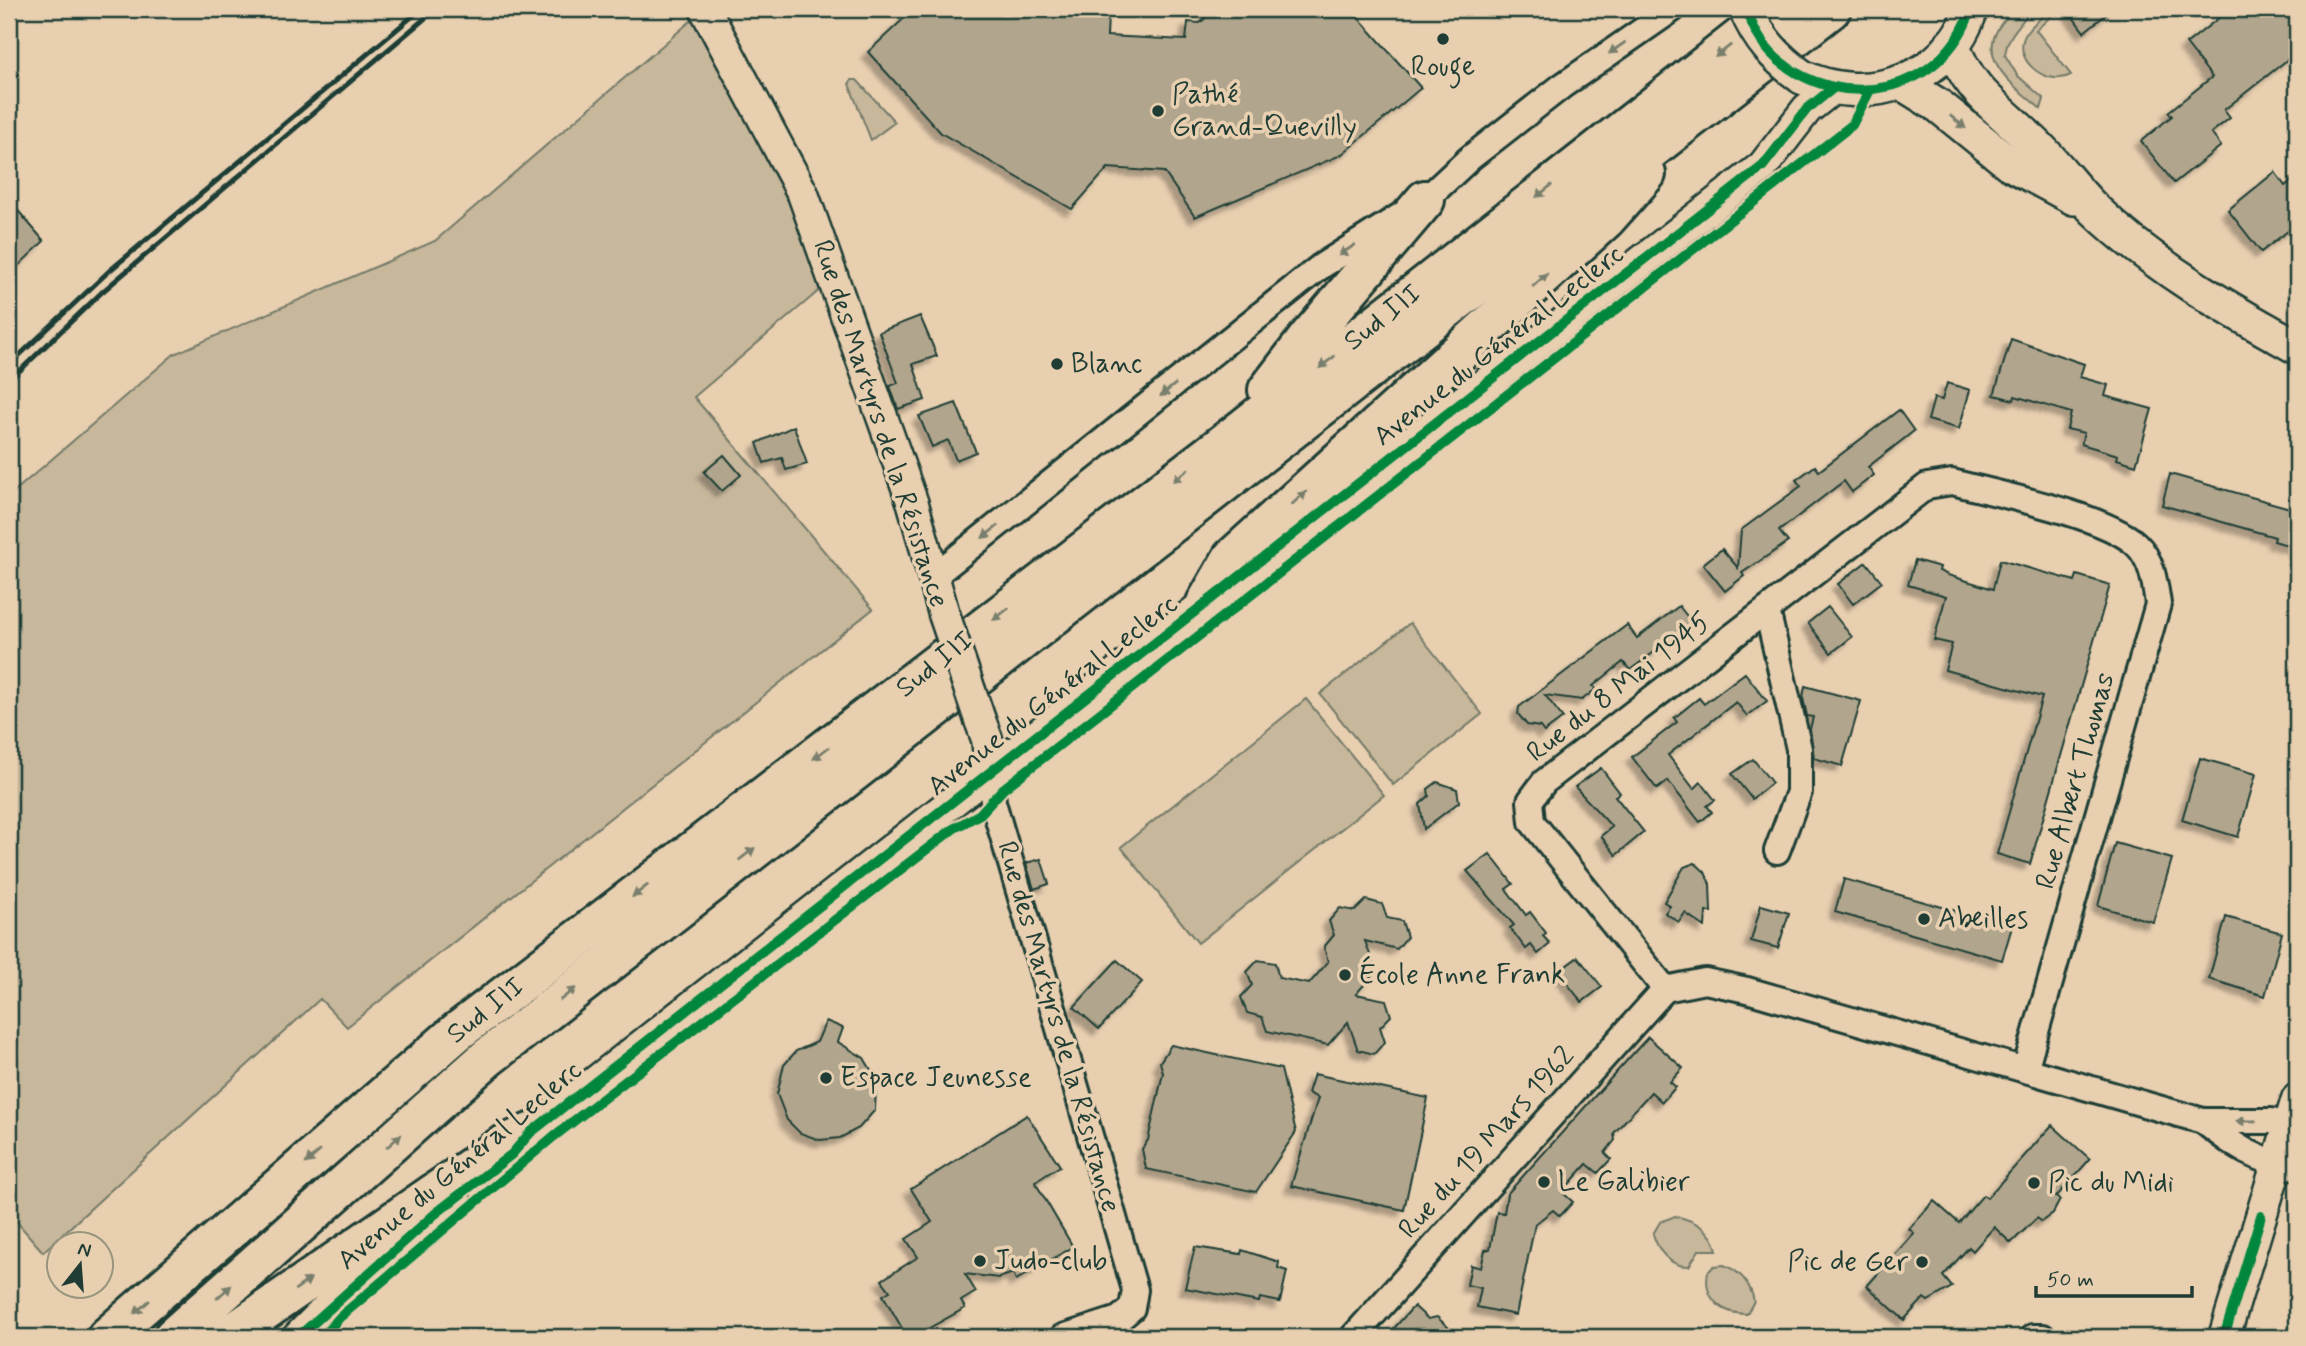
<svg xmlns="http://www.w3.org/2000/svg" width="2306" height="1346" viewBox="0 0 2306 1346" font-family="Mynerve,sans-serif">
<defs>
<filter id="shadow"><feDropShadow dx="-6" dy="6" stdDeviation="2" flood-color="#0004"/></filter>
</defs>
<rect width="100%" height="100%" fill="#e8cfb0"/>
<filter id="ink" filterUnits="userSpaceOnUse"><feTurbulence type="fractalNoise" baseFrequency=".0143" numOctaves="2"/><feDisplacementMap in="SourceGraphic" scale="14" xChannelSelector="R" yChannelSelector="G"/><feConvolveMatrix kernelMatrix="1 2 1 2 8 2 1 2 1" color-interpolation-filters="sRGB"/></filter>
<g filter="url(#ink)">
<g fill="#c7b79b" stroke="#737a68" stroke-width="2">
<path d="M2015 9H2028C2026 24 2008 30 2005 55L2017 75 2044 99 2041 109C2005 79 1967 51 2015 9Z"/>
<path d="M2051 9H2059L2036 30 2071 75C2046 88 2009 58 2027 32 2033 23 2044 16 2051 9Z"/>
<polygon points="693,19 794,208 821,289 694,397 873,609 347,1027 320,999 43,1252 9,1213 9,496 174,354 435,241"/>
<polygon points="852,80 857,80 895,122 871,140 849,84"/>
<polygon points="1410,623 1482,714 1393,785 1320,694"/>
<polygon points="1306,699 1384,795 1198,943 1121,847"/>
<path d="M1675 1216C1694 1220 1712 1229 1717 1250H1699L1689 1266C1670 1267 1658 1251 1653 1234L1660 1222Z"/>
<path d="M1724 1265C1741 1272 1750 1283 1754 1301L1747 1314C1721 1314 1703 1298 1708 1272L1714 1266Z"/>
</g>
<g fill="#b1a68d" stroke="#1f3d34" stroke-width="2" filter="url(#shadow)">
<polygon points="914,9 1089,9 1097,18 1108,17 1107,36 1186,40 1188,22 1200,23 1215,9 1351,9 1421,88 1341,155 1195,217 1164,172 1108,168 1072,209 941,133 868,52"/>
<polygon points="2067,9 2113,9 2084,32"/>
<polygon points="2230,9 2297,9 2297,52 2224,110 2230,118 2211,133 2221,146 2174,183 2141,141 2172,116 2168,112 2212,77 2186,44"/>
<polygon points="2275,172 2285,186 2297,176 2297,224 2261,252 2228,210"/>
<polygon points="9,200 44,241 9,275"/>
<polygon points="920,316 937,356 913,364 925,400 898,409 890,386 898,383 879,332"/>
<polygon points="2011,339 2084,364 2080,377 2108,385 2105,396 2152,409 2136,465 2117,459 2118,455 2081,444 2084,433 2067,429 2071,413 2015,396 2014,400 1994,395"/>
<polygon points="1947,383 1970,390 1959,429 1928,420 1934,398 1942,400"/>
<polygon points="956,403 976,452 956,460 948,440 932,447 919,416"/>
<polygon points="1899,410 1914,431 1868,467 1874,475 1852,492 1844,481 1779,531 1788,542 1742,573 1744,576 1725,591 1703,564 1722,549 1738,568 1741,530 1801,486 1796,480 1815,466 1819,471"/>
<polygon points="794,426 807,464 786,470 782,458 764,463 757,443"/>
<polygon points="724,455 741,475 722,491 704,472"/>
<polygon points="2170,474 2297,510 2297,548 2274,541 2275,537 2162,505"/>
<polygon points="1915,560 1940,567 1939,571 1948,575 1993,589 2000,560 2075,581 2077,575 2110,585 2030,864 1997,854 2042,697 1945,670 1952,644 1934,640 1946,596 1908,585"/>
<polygon points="1866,562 1882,582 1853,604 1838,584"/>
<polygon points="1679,606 1694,625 1667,646 1665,644 1630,670 1623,662 1593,686 1596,689 1582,700 1545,695 1563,718 1544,732 1540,727 1527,725 1518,714 1519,707 1627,625 1637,638"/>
<polygon points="1828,607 1852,637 1831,653 1808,623"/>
<polygon points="1745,673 1767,701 1747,716 1736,702 1668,755 1694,789 1701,782 1715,800 1707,806 1712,812 1700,822 1668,781 1657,789 1632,757 1677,722 1674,718 1699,698 1704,704"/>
<polygon points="1805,686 1861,701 1842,766 1814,758 1810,729 1813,717 1807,716 1803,698"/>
<polygon points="2200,758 2256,774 2238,837 2182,820"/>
<polygon points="1753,759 1772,783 1752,799 1732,774"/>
<polygon points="1601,768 1620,793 1615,796 1644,832 1616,855 1601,836 1612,827 1575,787"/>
<polygon points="1437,782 1457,789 1459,802 1424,829 1420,804 1429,796 1428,789"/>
<polygon points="2115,843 2172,859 2153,922 2098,906"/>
<polygon points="1490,854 1513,884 1506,889 1526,915 1530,912 1546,933 1543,936 1550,944 1538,954 1531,945 1526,949 1510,928 1514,925 1467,871"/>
<polygon points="1041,859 1049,884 1034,889 1026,863"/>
<polygon points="1695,863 1705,872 1710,884 1711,912 1706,912 1705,927 1685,913 1679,922 1665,913 1670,906 1664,902 1684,867"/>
<polygon points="1844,879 2012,927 2002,960 1835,912"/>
<polygon points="1366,900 1382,904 1387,918 1402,921 1407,937 1397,949 1365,941 1376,971 1356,994 1386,1000 1391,1016 1380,1027 1385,1042 1374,1054 1358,1050 1348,1022 1328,1045 1267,1031 1262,1017 1247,1013 1241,997 1252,985 1247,972 1258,960 1275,963 1279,978 1309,984 1328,962 1324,947 1334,935 1329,921 1340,908 1355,911"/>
<polygon points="1761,905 1789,913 1778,948 1751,941"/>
<polygon points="2226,917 2282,933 2265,996 2209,979"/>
<polygon points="1578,957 1602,987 1582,1002 1558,972"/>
<polygon points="1117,960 1142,982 1099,1029 1074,1007"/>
<polygon points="826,1021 843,1028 838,1042 864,1058 873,1073 876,1088 875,1110 859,1128 840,1138 820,1140 800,1133 787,1120 777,1094 784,1065 796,1051 817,1042"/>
<polygon points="1648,1037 1683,1068 1670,1082 1676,1087 1662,1102 1651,1092 1614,1133 1615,1140 1605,1153 1611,1159 1598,1173 1587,1164 1562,1192 1573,1202 1560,1216 1553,1210 1535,1224 1516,1315 1477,1307 1481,1288 1467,1285 1471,1265 1481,1268 1485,1250 1490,1249 1497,1212 1504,1213 1507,1194"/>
<polygon points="1171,1045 1281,1069 1296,1132 1256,1192 1146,1169 1142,1149 1148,1140 1163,1073 1160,1062"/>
<polygon points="1314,1074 1428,1098 1404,1210 1291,1186 1318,1098 1308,1093"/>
<polygon points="1027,1115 1060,1166 1035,1182 1073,1247 1016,1280 1013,1273 999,1278 965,1274 976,1292 961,1301 965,1308 913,1337 907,1337 883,1295 890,1291 882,1280 918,1257 906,1239 932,1222 911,1189"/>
<polygon points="2052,1125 2090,1159 2056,1197 2060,1200 2053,1213 2041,1222 2037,1218 2011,1243 1994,1227 1973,1251 1969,1247 1943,1276 1952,1287 1928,1301 1924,1298 1904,1320 1867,1286 1914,1233 1909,1229 1934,1201 1959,1223 1983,1195 1987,1198"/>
<polygon points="1195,1247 1241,1254 1242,1250 1279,1262 1278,1268 1287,1271 1280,1302 1260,1298 1259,1302 1185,1288"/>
<polygon points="1414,1306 1428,1319 1437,1317 1448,1327 1443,1333 1448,1337 1386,1337"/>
</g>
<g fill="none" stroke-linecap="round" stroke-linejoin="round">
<defs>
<g id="minor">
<polyline points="934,576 1320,267 1425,200 1470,158 1562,86 1673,9"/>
<polyline points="1767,610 1799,749 1799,792 1777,851"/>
<polyline points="991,772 993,802 1135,1290 1132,1308 1119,1319 1063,1337"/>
<path d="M1665 989 1532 822 1530 801 1544 782 1927 486 1952 482C1997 494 2104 515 2136 544 2152 559 2155 583 2158 604L2025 1070"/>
<path d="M1665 989 1705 981 1747 990 2203 1121C2233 1145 2258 1163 2297 1167"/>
<polyline points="2203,1121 2271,1121 2297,1126"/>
<polyline points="1353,1337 1665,989"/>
<polyline points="2033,1337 2043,1337"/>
</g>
<g id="tertiary">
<polyline points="705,9 803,194 913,504 944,614"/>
<polyline points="980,720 987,739 991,772"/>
<polyline points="515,1150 530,1133 1763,166 1807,109 1832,89"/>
<polyline points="298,1337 334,1301 455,1199"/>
<polyline points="2224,1337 2297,1099"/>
</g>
<g id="secondary">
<path d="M1952 44C1968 90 1996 106 2029 138 2053 159 2071 186 2094 209 2153 266 2226 308 2297 347"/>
<path d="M1802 77C1867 108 1949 80 1971 9"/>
<polyline points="1902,83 1939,106 2009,163 2074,198"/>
</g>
<g id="trunk">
<polyline points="1268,390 1308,338 1425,200"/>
<polyline points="1206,603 1232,558 1606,219 1646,174"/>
<polyline points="107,1337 457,1032 1236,434 1777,9"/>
<polyline points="173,1337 487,1058 1831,9"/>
<polyline points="227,1337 502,1146 530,1133"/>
</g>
</defs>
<use href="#minor" stroke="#1f3d34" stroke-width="30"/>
<use href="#tertiary" stroke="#1f3d34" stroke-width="35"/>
<use href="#secondary" stroke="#1f3d34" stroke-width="38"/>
<use href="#trunk" stroke="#1f3d34" stroke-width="44"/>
<use href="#minor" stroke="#e8cfb0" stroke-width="24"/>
<use href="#tertiary" stroke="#e8cfb0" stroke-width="30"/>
<use href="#secondary" stroke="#e8cfb0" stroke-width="33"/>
<use href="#trunk" stroke="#e8cfb0" stroke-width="38"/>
<g stroke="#1f3d34" stroke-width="5">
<polyline points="9,365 108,272 421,9"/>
<polyline points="9,381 102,292 436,9"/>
</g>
<defs>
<polyline id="tertiary-bridge" points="944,614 980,720"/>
<path id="secondary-bridge" d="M1746 9C1759 40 1775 57 1802 77"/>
</defs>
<use href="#tertiary-bridge" stroke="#1f3d34" stroke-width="35" stroke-linecap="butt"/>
<use href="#secondary-bridge" stroke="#1f3d34" stroke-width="38" stroke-linecap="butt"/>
<use href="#tertiary-bridge" stroke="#e8cfb0" stroke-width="30"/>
<use href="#secondary-bridge" stroke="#e8cfb0" stroke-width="33"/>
<defs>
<g id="cycleway">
<path d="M1746 9C1753 27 1761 45 1777 59 1841 114 1944 94 1971 9"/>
<polyline points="298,1337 435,1214 512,1154 530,1133 1763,166 1807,109 1832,89"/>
<polyline points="322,1337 340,1317 553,1137 953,829 980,814 1003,789 1852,125 1870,90"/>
<polyline points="2224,1337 2261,1216"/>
</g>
</defs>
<use href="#cycleway" stroke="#e8cfb0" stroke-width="15"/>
<use href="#cycleway" stroke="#00873e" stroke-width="10"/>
</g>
<defs><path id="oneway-solid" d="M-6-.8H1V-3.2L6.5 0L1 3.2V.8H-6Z" transform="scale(1.75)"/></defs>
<g fill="#797f6c">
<use href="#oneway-solid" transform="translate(1617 48) rotate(145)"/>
<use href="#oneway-solid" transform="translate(1723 51) rotate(142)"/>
<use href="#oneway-solid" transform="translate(1958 122) rotate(39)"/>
<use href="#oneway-solid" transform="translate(1544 191) rotate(142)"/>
<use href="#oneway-solid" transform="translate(1347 250) rotate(147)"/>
<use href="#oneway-solid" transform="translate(1540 280) rotate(-42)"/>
<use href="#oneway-solid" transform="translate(1327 362) rotate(142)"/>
<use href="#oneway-solid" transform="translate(1168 390) rotate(141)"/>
<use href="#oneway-solid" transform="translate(1181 475) rotate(142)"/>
<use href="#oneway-solid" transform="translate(1299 498) rotate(-42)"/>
<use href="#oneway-solid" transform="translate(990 532) rotate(142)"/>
<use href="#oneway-solid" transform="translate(1001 614) rotate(142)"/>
<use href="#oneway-solid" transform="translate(821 753) rotate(142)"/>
<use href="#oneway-solid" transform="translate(747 854) rotate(-38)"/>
<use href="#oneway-solid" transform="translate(640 891) rotate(142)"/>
<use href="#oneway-solid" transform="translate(568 994) rotate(-38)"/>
<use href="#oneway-solid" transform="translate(2246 1121) rotate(180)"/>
<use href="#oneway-solid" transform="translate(394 1141) rotate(-42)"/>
<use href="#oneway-solid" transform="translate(313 1157) rotate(139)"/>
<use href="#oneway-solid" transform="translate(303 1284) rotate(-35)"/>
<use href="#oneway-solid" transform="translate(224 1292) rotate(-42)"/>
<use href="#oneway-solid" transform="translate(142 1307) rotate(139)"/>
</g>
</g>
<g fill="#1f3d34" stroke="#e8cfb0" stroke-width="2.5">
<circle cx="1443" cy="39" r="7"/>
<circle cx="1158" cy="111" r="7"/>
<circle cx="1057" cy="364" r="7"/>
<circle cx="1924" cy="919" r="7"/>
<circle cx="1345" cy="975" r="7"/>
<circle cx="826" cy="1078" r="7"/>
<circle cx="1544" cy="1182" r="7"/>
<circle cx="2034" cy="1183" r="7"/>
<circle cx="980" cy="1261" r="7"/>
<circle cx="1922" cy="1262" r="7"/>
</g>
<g text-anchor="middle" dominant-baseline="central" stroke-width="7" stroke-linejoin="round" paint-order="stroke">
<g font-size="28" fill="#1f3d34" stroke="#e8cfb0" text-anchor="start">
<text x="1443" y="67" text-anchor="middle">Rouge</text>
<text x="1172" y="95">Pathé<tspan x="1172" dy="32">Grand-Quevilly</tspan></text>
<text x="1071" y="364">Blanc</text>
<text x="1938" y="919">Abeilles</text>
<text x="1359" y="975">École Anne Frank</text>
<text x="840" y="1078">Espace Jeunesse</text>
<text x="1558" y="1182">Le Galibier</text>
<text x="2048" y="1183">Pic du Midi</text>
<text x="994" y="1261">Judo-club</text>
<text x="1908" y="1262" text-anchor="end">Pic de Ger</text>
</g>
<g font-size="28" fill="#1f3d34" stroke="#e8cfb0">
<text transform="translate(1383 318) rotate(-38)">Sud III</text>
<text transform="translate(1499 346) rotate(-38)">Avenue du Général Leclerc</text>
<text transform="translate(880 424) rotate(72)">Rue des Martyrs de la Résistance</text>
<text transform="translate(935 665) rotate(-38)">Sud III</text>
<text transform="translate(1619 688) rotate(-38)">Rue du 8 Mai 1945</text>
<text transform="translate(1053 696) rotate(-38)">Avenue du Général Leclerc</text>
<text transform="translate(2076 781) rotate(-74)">Rue Albert Thomas</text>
<text transform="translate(486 1011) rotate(-38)">Sud III</text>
<text transform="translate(1058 1027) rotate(74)">Rue des Martyrs de la Résistance</text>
<text transform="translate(1487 1143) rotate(-48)">Rue du 19 Mars 1962</text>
<text transform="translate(460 1166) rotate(-40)">Avenue du Général Leclerc</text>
</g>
</g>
<rect width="2306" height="1346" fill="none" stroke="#e8cfb0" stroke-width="35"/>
<rect x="18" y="18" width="2271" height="1311" fill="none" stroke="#1f3d34" stroke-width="2.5" filter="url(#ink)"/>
<g transform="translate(80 1265) rotate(17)"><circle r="33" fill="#e8cfb0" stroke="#98957e" stroke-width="2"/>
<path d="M0-5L12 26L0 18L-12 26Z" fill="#1f3d34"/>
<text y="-10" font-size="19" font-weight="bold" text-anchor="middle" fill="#1f3d34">N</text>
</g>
<path d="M2036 1286v10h156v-10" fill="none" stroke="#1f3d34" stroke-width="3.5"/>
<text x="2047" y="1286" font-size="21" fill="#1f3d34" stroke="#e8cfb0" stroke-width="5" paint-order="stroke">50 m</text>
</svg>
